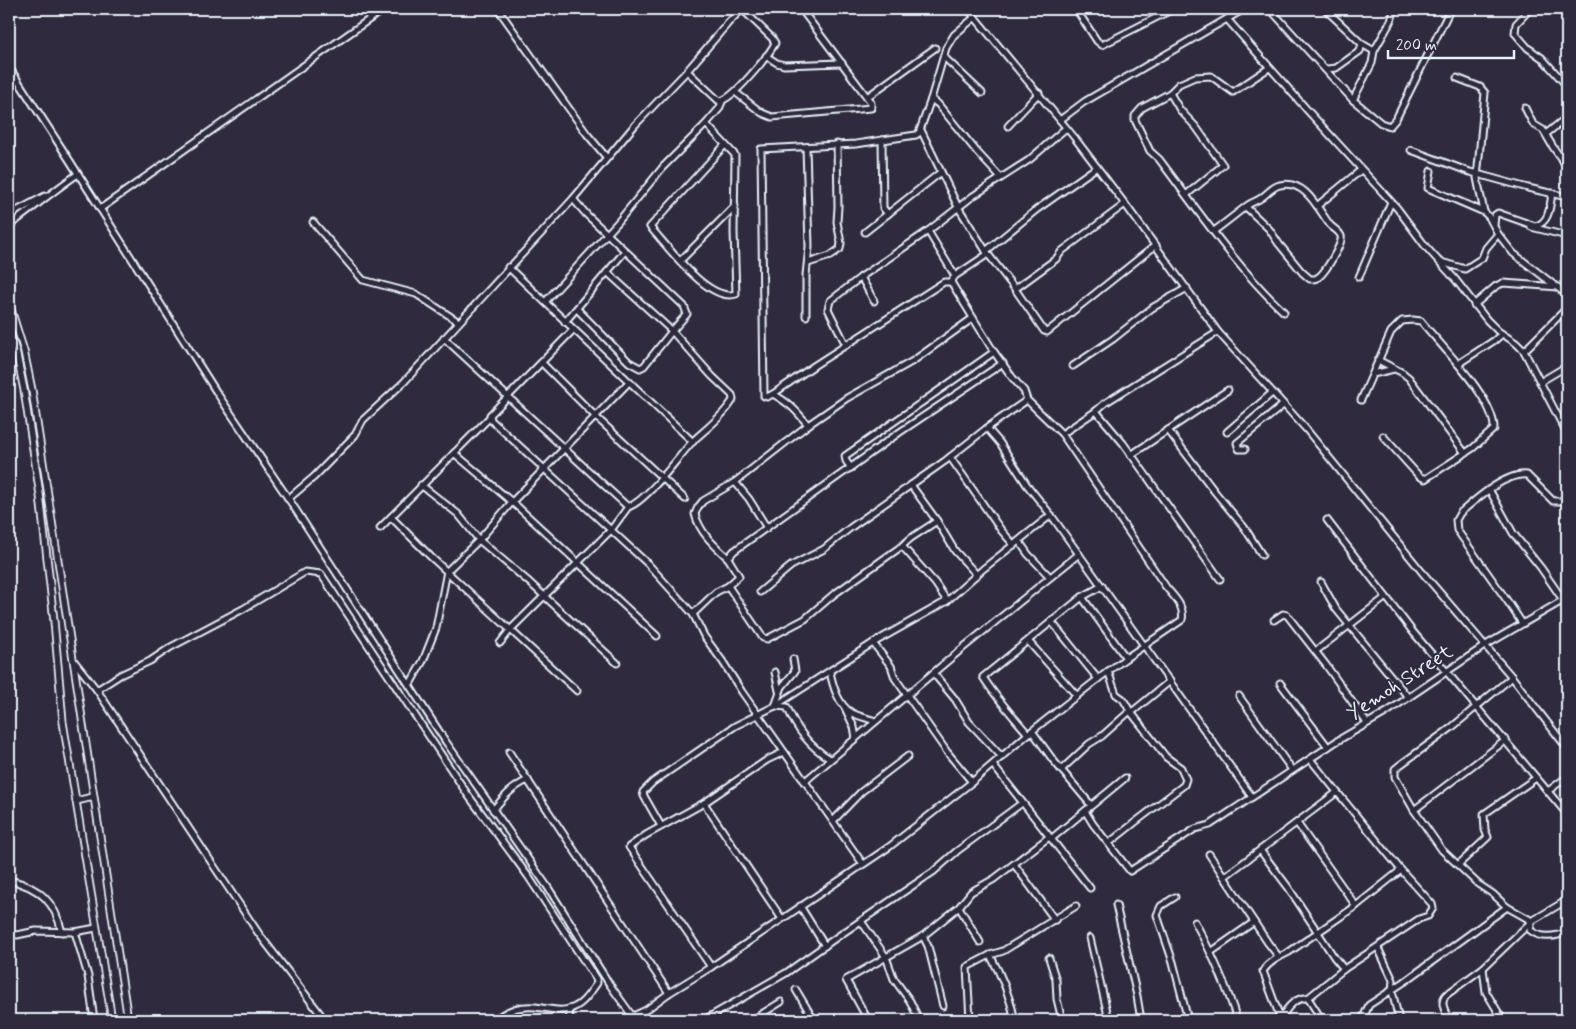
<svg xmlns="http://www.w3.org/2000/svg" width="1576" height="1029" viewBox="0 0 1576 1029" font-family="Mynerve,sans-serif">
<rect width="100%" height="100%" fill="#2f2a3d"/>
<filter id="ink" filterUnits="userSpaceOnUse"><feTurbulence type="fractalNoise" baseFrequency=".02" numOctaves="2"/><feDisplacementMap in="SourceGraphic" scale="10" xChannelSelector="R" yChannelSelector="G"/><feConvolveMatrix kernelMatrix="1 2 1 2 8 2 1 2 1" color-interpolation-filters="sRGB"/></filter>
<g filter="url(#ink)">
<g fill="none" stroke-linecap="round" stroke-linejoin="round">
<defs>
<g id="minor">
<polyline points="498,9 587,134 607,158"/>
<polyline points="968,9 1074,137 1125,204 1218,332 1306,429 1422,572 1512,677 1567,748"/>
<polyline points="1076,9 1097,41 1102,45 1173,9"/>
<polyline points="1270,9 1353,100 1381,123 1390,126 1396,119 1449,12 1448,9"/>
<polyline points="1325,9 1362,44 1374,51"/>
<polyline points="1530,9 1516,24 1515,33 1528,48 1542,58 1567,86"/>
<polyline points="974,18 954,35 946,48 931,99 919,133 916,135 856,144 761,149 764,396 767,397 773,394 815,365 944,282 951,282 955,276 988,254 986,251 1036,210 1097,167"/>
<polyline points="1227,19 1309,112 1397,208 1426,247 1455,279 1487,320 1498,331 1516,343 1524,351 1567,434"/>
<polyline points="766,56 777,63 784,65 842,63"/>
<polyline points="944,57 982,93"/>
<polyline points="9,67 70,161 217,393 292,504 446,742 547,886 610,985 635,1020"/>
<path d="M1269 68 1233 92 1211 76 1195 77 1179 84 1170 93 1142 108 1135 116V120L1150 151 1159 159C1199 212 1236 267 1284 312"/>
<polyline points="1327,69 1336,68 1360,51 1362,44"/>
<path d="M687 71 719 101C732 101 769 55 775 43L772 38 742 9"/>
<polyline points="1457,78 1480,87 1485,93 1477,178 1484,212 1489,217 1498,234 1513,253 1567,295"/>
<polyline points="735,92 762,113 772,117 871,108 871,103 867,97 801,9"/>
<polyline points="1170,93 1180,110 1196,127 1223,165 1186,195"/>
<polyline points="867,97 935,48"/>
<polyline points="931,99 938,104 977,152 1000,177"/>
<polyline points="1353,100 1372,63 1374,51 1391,21 1394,11"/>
<polyline points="1525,108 1533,124 1543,130 1553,147 1567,167"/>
<polyline points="1060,120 1084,102 1244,9"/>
<path d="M706 124 735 155 734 232 736 294C708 303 667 245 650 227L725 145"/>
<polyline points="1008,126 1039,93"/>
<polyline points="921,130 958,207 986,251"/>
<polyline points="1546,134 1567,117"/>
<polyline points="882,140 883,208 888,214"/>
<polyline points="1411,150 1470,172 1528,188 1567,197"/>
<polyline points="1431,171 1428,188 1484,212"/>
<polyline points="1317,206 1361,170"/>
<polyline points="100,209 384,9"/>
<polyline points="9,215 45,196"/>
<polyline points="313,222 363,280 416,294 459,322"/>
<path d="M1494 225 1495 215 1498 213 1535 226C1550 223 1550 205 1552 193"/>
<path d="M9 226C32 209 54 190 78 174"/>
<polyline points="1531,227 1567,236"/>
<polyline points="928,231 955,276"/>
<path d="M1214 231C1225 223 1236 214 1248 205 1252 202 1257 201 1261 198 1267 194 1273 186 1280 185 1305 179 1318 209 1330 225 1334 229 1339 231 1341 236 1344 242 1324 275 1317 278 1316 279 1312 279 1310 279L1302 272 1279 244 1269 229 1246 207"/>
<polyline points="865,232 941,172"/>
<polyline points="988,254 1015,289 1044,331 1047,332 1156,245"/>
<polyline points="680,261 735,206"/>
<polyline points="1441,262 1465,269 1482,258 1486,248 1498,234"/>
<polyline points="808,263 830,256 840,249 841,243 837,222 838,207 837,144"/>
<polyline points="508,267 693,442"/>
<polyline points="861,277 874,301"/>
<polyline points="1359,277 1391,202"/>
<polyline points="1015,289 1056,259 1062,251 1125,204"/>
<polyline points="545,302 618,222 663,167 706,124 719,109 722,102"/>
<polyline points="1474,305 1496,286 1503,283 1558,287"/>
<polyline points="577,309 629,362 640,368 644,366 672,331 607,272"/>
<polyline points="806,316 806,275 809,247 806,147"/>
<polyline points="565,322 625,251"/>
<polyline points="573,330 490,415 491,420 648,564 693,614 704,636 723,662 742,692 863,864"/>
<path d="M444 338 628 507C647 501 678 457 693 441 706 429 721 418 731 403 734 399 733 400 732 395L712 376 672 331 687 314 684 306 587 215 573 199"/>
<polyline points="846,345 828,309 830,301 861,277 928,231 973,196 1029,160 1066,128"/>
<polyline points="1524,351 1567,308"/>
<polyline points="1378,360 1403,373 1409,378 1465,453"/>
<polyline points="542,363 596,417 685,499"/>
<polyline points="1458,364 1495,340 1502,334"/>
<polyline points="1073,366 1113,339 1152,308 1187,288"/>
<polyline points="1373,374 1394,369"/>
<polyline points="1540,382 1567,366"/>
<path d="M773 394C789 403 796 410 808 425"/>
<path d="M1361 400 1391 332 1402 321 1413 320 1421 321C1441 346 1495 399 1494 429L1473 448 1425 479 1419 476 1383 436"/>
<polyline points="1096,411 1123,443 1220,579"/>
<polyline points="1168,430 1215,492 1244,527 1262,555"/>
<polyline points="1227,432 1272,393"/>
<polyline points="1062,434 1096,411 1105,403 1218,332"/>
<polyline points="1245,449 1239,449 1237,443 1283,405"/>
<polyline points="454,453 519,508 657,636"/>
<polyline points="1131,455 1228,390"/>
<polyline points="950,457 1001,530 1014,545"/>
<polyline points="851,468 846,461 845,456 994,352"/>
<polyline points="735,482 749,499 767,528"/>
<polyline points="421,485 458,514 479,540 529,582 617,663"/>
<polyline points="911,485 937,521 955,551 977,575"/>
<polyline points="1490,491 1513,533 1541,568 1563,600"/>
<polyline points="288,499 314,477 355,435 363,420 404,382 573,199 635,125 687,71 729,22 742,9"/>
<polyline points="1051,515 1252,797"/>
<polyline points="391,517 431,557 577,691"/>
<polyline points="1327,520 1413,632 1567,814"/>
<polyline points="380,528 490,417"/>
<polyline points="1019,541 1028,554 1050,577"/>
<polyline points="902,546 935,583 947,601"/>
<path d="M728 558C714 545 700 533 695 514L698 507 703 501 735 482 808 425 847 398 913 361 973 318"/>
<polyline points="1321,582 1336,609 1408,697"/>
<polyline points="728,586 739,576 728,558 734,551 900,432 1003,363"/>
<polyline points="760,592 791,566 824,549 850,528 945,461 987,428 1027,400"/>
<polyline points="1082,597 1126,658"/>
<polyline points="693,614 716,592 728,586 763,638 767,639 805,619 833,595 902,546 911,538 937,521"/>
<polyline points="1274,620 1283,614 1287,615 1326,665 1367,723"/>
<polyline points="1051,621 1098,679"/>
<path d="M1522 623 1508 602 1457 530 1456 520 1460 513C1475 500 1506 472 1527 475L1553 501H1561L1567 497"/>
<polyline points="1028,641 1077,696"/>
<polyline points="500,643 511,629 611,530 628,507"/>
<polyline points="873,643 891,666 895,678 947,752 972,782"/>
<polyline points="1316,651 1386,597"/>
<path d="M793 659 795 671 782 687 775 706 787 707C797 730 809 746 830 759"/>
<path d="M74 661 97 690 120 675 150 661 171 647 243 609 305 572 321 574 468 795 528 876 596 979 597 983C589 994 582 1006 569 1009 559 1012 551 1009 542 1008 522 1004 509 1009 494 1020"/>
<polyline points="1108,671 1116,694 1123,699 1130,711 1166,757 1181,768 1186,779 1184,785 1138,820 1109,843"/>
<polyline points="775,672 779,691"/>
<path d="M830 672C833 686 838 705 852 713 860 717 868 718 875 721"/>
<polyline points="934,674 955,699 969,722 1002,757"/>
<path d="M1512 677 1451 728 1400 765 1395 769V777L1414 810 1442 850 1478 884 1493 894 1507 907 1532 921 1530 930C1541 939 1555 937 1567 932"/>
<polyline points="1280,683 1328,747"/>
<polyline points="410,684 423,661 436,628 447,571 479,540 512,502 629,382"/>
<polyline points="97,690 259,934 325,1020"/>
<polyline points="1239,696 1292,770"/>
<polyline points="845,708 854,727 856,738"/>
<polyline points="1132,712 1170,681"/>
<polyline points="1032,731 1053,760 1091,805"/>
<path d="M1028 734C1012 715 996 698 983 677L1082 597 1102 586"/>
<polyline points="509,752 669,993"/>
<polyline points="993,765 1090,888"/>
<polyline points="1061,770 1089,744 1102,736 1130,711"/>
<polyline points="804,782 964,647 1079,554"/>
<polyline points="1548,791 1567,777"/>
<polyline points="704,803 782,919"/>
<path d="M493 810C504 797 512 787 528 780L529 782"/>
<polyline points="1414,810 1506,740"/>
<polyline points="1085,811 1093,824 1130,871 1195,829 1210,825 1337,741 1387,712 1486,645 1567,598"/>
<polyline points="833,821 861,792 908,756"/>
<polyline points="1297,823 1356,906"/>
<polyline points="661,826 644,796 643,792 653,782 735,726 775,706 873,643 947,601 983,569 1051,515 1027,485 1000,443 987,428"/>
<polyline points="1051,839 1125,778"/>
<polyline points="1260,850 1288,887 1334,957 1344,969"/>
<polyline points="1209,854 1268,943 1279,957"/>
<polyline points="1014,864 1055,920"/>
<polyline points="1458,865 1488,837 1485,830 1484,814 1536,778"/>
<polyline points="1224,877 1336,793"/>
<path d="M9 880C40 887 55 902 62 932"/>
<polyline points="1175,897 1161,906 1157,915 1173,962 1188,1020"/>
<polyline points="1116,905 1137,996 1141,1020"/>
<polyline points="800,906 825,946"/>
<polyline points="959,907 980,942"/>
<polyline points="861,921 886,957 894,979 910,1001 919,1020"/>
<path d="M1195 922C1212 954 1227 986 1237 1020"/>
<polyline points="75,932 88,976 94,1020"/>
<polyline points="9,933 17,935 36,931 75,932 96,928"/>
<polyline points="923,936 928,946 943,1006"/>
<polyline points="1090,938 1109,1020"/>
<polyline points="1378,948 1393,980 1392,991 1399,1020"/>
<polyline points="1211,952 1254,922"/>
<path d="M990 955C1002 976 1010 997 1015 1020"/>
<polyline points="1049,958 1056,980 1057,999 1062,1020"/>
<polyline points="711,967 629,847 646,835 704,803 767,760 784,752"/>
<polyline points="1483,968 1486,992 1503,1020"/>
<polyline points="796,990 814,1020"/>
<polyline points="1308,998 1322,1020"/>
<polyline points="569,1009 570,1020"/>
<path d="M633 1016 646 1010 669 993 711 967 889 847 972 782 1028 734 1098 679 1126 658 1182 620C1185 606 1174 597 1166 587L1062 434 1027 400 1024 391 1012 377 994 352 951 282"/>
<path d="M1281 1019C1286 1009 1295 997 1308 998L1344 969 1419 919 1428 916 1433 908 1432 904 1401 870 1310 759"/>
<polyline points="704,1020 786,973 837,937 933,872 957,851 1022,803"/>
<polyline points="752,1020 781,1002"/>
<polyline points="868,1020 846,980 923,936 959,907 971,892 994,879 1049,837"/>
<polyline points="970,1020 967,967 990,955 1003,951 1076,906"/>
<polyline points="1126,1020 1141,1017"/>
<path d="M1281 1020 1263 971C1269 962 1279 957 1289 952L1356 906 1401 870"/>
<polyline points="1362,1020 1369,1005 1404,982 1507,907"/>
<path d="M1448 1020C1446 1010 1439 1004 1446 995L1483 968 1532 921 1567 900"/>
</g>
<g id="tertiary">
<polyline points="9,303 24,351 32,390 128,1020"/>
<polyline points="9,330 16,351 24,390 40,495 54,621 63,722 112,1020"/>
<polyline points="76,801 93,797"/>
</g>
</defs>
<use href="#minor" stroke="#e8f1f8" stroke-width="9"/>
<use href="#tertiary" stroke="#e8f1f8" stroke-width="9"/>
<use href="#minor" stroke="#2f2a3d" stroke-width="5"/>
<use href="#tertiary" stroke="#2f2a3d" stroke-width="5.5"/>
</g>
</g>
<g text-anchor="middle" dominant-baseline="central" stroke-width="4" stroke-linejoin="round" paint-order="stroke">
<g font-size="20" fill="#e8f1f8" stroke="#2f2a3d">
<text transform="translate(1400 683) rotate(-33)">Yemoh Street</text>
</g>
</g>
<rect width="1576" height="1029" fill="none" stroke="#2f2a3d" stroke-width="30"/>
<rect x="15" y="15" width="1546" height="999" fill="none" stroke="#e8f1f8" stroke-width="2" filter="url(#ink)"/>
<path d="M1388 50v8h126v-8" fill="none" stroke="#e8f1f8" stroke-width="2.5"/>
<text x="1396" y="50" font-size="15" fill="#e8f1f8" stroke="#2f2a3d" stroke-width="4" paint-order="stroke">200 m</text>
</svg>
